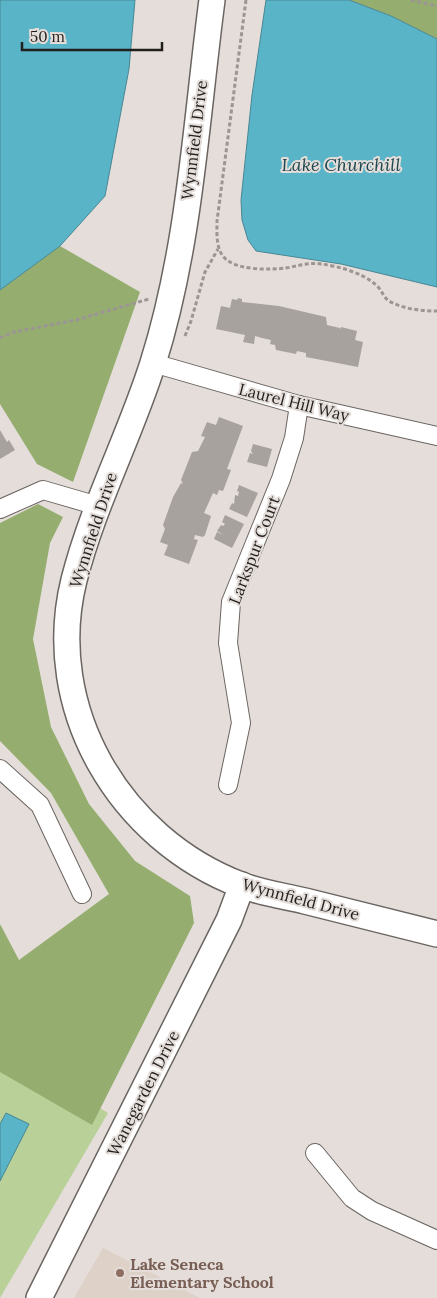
<svg xmlns="http://www.w3.org/2000/svg" width="437" height="1298" viewBox="0 0 437 1298" font-family="Lora,serif">
<rect width="100%" height="100%" fill="#e4ddd9"/>
<polygon fill="#ded1c8" points="103,1248 200,1298 74,1298"/>
<polygon fill="#b9d098" points="0,1048 108,1113 0,1298"/>
<g fill="#95ae6f">
<polygon points="349,0 437,0 437,39 391,16"/>
<polygon points="60,246 140,292 73,482 37,464 0,404 0,290"/>
<polygon points="38,504 63,517 50,543 33,639 51,727 89,804 135,861 190,896 194,923 92,1125 0,1072 0,924 19,960 109,894 51,793 0,741 0,523"/>
</g>
<g fill="#59b4c7" stroke="#488794">
<polygon points="0,0 135,0 129,69 105,196 60,246 0,290"/>
<polygon points="266,0 349,0 391,16 437,39 437,287 341,264 256,251 248,240 242,220 241,200 252,95"/>
<polygon points="6,1113 29,1124 0,1181 0,1124"/>
</g>
<g fill="#a8a29e">
<polygon points="238,298 242,299 242,302 279,306 326,317 327,325 340,328 340,330 341,327 357,331 355,340 363,342 358,367 306,357 306,353 297,351 296,354 276,350 275,345 270,344 271,340 262,338 255,336 254,344 243,342 245,335 216,329 221,306 230,308 232,299 237,300"/>
<polygon points="219,417 243,426 227,469 231,470 223,491 219,490 217,495 213,493 204,513 211,516 205,535 203,537 195,535 194,539 198,540 189,564 164,555 168,545 160,542 165,529 163,525 173,497 181,483 183,484 181,480 192,452 198,451 205,437 201,436 207,422 216,425"/>
<polygon points="0,430 7,442 9,440 15,450 0,459"/>
<polygon points="253,444 272,449 267,467 247,462 250,453 253,454 251,451"/>
<polygon points="239,485 258,493 247,517 229,509 232,503 234,504 235,495 238,496 239,492 237,491"/>
<polygon points="225,515 244,524 232,548 214,539 217,532 224,535 217,531 221,525 223,526 225,524 222,522"/>
</g>
<g fill="none" stroke-linecap="round" stroke-linejoin="round">
<defs>
<g id="street">
<polyline points="153,363 299,405 437,436"/>
<polyline points="0,509 43,490 98,506"/>
<polyline points="0,769 40,805 82,894"/>
<polyline points="228,785 241,723 228,643 231,602 281,479 294,438 299,405"/>
<polyline points="315,1153 352,1198 372,1211 437,1240"/>
</g>
<g id="secondary">
<path d="M212 0C196 121 190 246 153 363 130 436 93 505 74 580 42 709 120 839 241 885 261 893 284 896 305 901 349 912 393 923 437 934"/>
<polyline points="39,1298 229,920 242,885"/>
</g>
</defs>
<use href="#street" stroke="#6b6561" stroke-width="20"/>
<use href="#secondary" stroke="#6b6561" stroke-width="28"/>
<g stroke="#9b9693" stroke-width="3" stroke-dasharray="4 2.5" stroke-linecap="butt">
<path d="M246 0 217 221C217 235 215 254 230 262 243 270 271 270 286 268 298 266 309 262 321 264 338 266 364 273 377 286 382 290 383 297 389 301 403 309 421 311 437 311"/>
<polyline points="411,0 437,6"/>
<polyline points="185,336 191,321 205,272 218,249"/>
<polyline points="0,338 14,332 76,320 149,299"/>
</g>
<use href="#street" stroke="#fff" stroke-width="18"/>
<use href="#secondary" stroke="#fff" stroke-width="25"/>
</g>
<circle fill="#8d6e63" stroke="#e4ddd9" stroke-width="2" cx="120" cy="1273" r="5"/>
<g text-anchor="middle" dominant-baseline="central" stroke-width="4" stroke-linejoin="round" paint-order="stroke">
<g font-size="16" fill="#211f1d" stroke="#e4ddd9">
<text transform="translate(194 140) rotate(-83)">Wynnfield Drive</text>
<text transform="translate(294 402) rotate(14)">Laurel Hill Way</text>
<text transform="translate(93 530) rotate(-72)">Wynnfield Drive</text>
<text transform="translate(254 550) rotate(-69)">Larkspur Court</text>
<text transform="translate(301 899) rotate(15)">Wynnfield Drive</text>
<text transform="translate(143 1093) rotate(-63)">Wanegarden Drive</text>
</g>
<g font-size="16" font-weight="bold" fill="#785e54" stroke="#e4ddd9" text-anchor="start">
<text x="130" y="1264">Lake Seneca<tspan x="130" dy="18">Elementary School</tspan></text>
</g>
<g font-size="18" font-style="italic" fill="#1e4851" stroke="#e4ddd9">
<text x="341" y="164">Lake Churchill</text>
</g>
</g>
<path d="M22 42v8h140v-8" fill="none" stroke="#211f1d" stroke-width="2.5"/>
<text x="30" y="42" font-size="15" fill="#211f1d" stroke="#e4ddd9" stroke-width="4" paint-order="stroke">50 m</text>
</svg>
